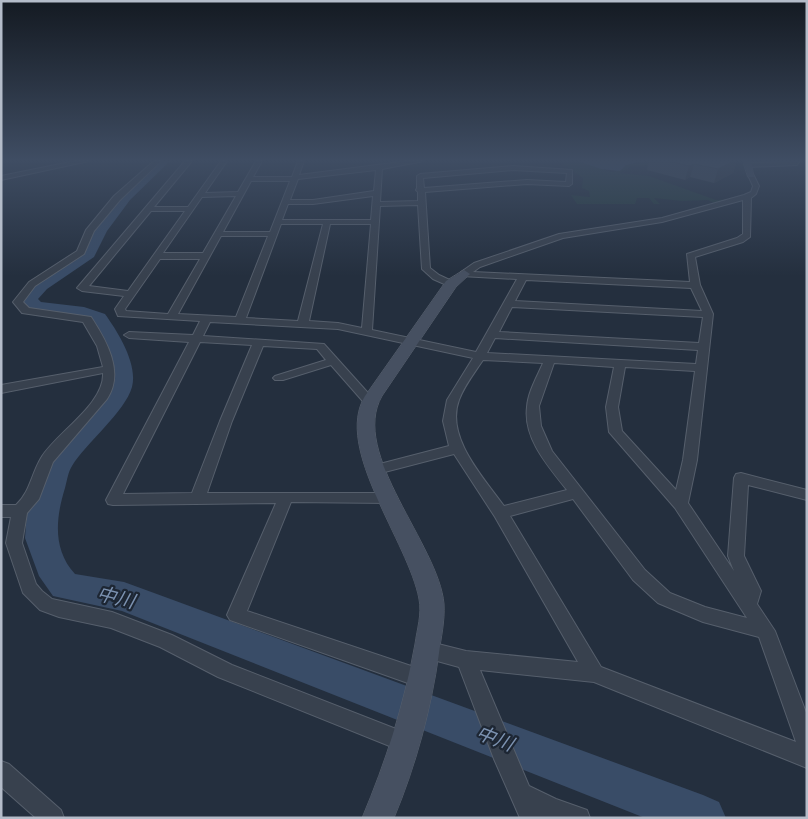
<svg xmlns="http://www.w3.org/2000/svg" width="808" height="819" viewBox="0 0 808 819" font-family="'PT Sans','Noto Sans JP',sans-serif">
<rect width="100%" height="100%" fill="#242f3e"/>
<polygon fill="#263c3f" points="559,161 578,161 611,172 621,171 627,165 660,161 648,165 632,166 619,173 649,176 716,200 736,199 716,204 708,200 682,201 654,198 660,204 654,204 649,198 637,198 635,204 577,204 571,195 590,197 589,191 582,188 583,178"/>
<polygon fill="#394c67" points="578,161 643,161 626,165 620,171 601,169"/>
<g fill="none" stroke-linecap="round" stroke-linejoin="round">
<path fill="#394c67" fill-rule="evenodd" d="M156 161H170L130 200 107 231 94 257 47 289 38 299 41 302 84 307 105 314C118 332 138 364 132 387 125 412 86 443 72 466 68 472 67 481 65 488 56 517 52 549 75 574L124 582 165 597 703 795 719 802 726 818H645L122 611 53 596 39 576 25 538 27 512 48 457 106 393 109 386 110 377 105 356 90 322 31 312 25 310 18 299 33 281 81 250 93 227 120 194Z"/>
<defs>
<g id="street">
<polygon points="75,161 89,161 1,180 1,176"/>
<path d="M154 161H161L120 200 94 231 84 254 35 286 23 302 29 308 91 317C106 340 125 372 107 399L53 462 39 499 27 513 22 543 36 584 42 591 52 599 112 612 172 635 232 665 414 736 417 743 414 750 407 753 218 677 160 647 111 628 59 617 40 610 23 593 6 543 11 517H1V505H16C30 492 31 475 41 458 56 433 105 404 103 373L1 393V385L103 367 97 346 83 322 22 313 13 302 29 282 77 251 86 230 114 196Z"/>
<path d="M185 161H192L154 207H188L221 161H227L205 193 238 192 256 161H262L253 177H292L298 161H304L299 175 408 161H424L382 169 380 202 418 201V192L416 190 417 188V176L420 174 513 166 572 170V184L569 186 527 184 425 192 430 268 439 275 454 282 456 284 451 287 433 279 422 269 418 205 380 206 372 330 476 352 517 279 461 276V272L474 263 559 234 662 218 744 195 751 192 753 186 748 175 753 174 759 186 756 194 751 198 750 237 743 242 695 257 700 285 713 314 697 460 688 503 734 571 728 556 734 478 736 474 741 473 807 490V500L748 485 744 556 761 591 757 604 775 631 807 715V768L594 682 480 670 529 786 556 799 587 810 590 818H520L494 759 459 667 419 656 417 650 419 644 426 641 466 651 578 662 495 517 454 454 377 474 372 472 370 469 372 466 449 446 443 421 447 400 473 358 338 329 210 322 203 336 324 344 377 403 371 407 367 406 331 365 283 380H275L273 378 275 376 326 360 317 349 263 346 232 421 207 493H389L394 494 396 498 394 502 389 503 291 502 247 611 429 672 432 679 429 686 422 688 230 620 227 615 276 503 113 505 108 504 106 500 189 342 129 338 124 335 129 332 193 335 200 321 118 316 115 309 124 296 82 291 77 288ZM376 170 374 191 313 200H290L298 179ZM513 170 567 173 566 182 527 180 424 188 423 178ZM251 181H290L270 232H223ZM236 196 203 253H163L202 197ZM373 196 371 220H282L288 204H313ZM743 200V234L737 238 687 254 690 282 473 272 480 267 563 238 662 222ZM151 211H185L128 291 89 286ZM281 224H323L298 321 246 318ZM330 224H371L362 328 338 323 309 321ZM221 236H268L236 317 178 314ZM160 259H200L168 314 126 311 125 309ZM526 280 691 288 702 311 515 301ZM512 307 703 317 699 343 499 332ZM495 338 698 350 696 364 487 353ZM200 342 252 345 220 421 192 493 123 494ZM483 360 543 363C537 377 528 392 527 407 523 439 549 467 567 490L504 506C484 478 445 437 459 400 464 386 475 372 483 360ZM554 363 614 367 606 407 609 432 675 508 747 618 705 607 670 593 645 570 552 451 541 426 539 406ZM625 367 695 371 683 460 676 490 622 431 618 407ZM573 499 633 580 658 603 703 622 759 637 796 742 601 667 510 516Z"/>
<polygon points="799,162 797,165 748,167 745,165 748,163"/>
<polygon points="1,761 9,764 61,810 64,818 36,818 1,787"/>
</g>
<g id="secondary">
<polygon points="743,161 751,161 754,177 748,177"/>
<path d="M464 270 470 274 456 287 382 396C349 453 439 545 444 604 445 621 441 638 439 653 431 710 416 765 394 818H362C386 761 404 705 415 644 417 629 422 614 419 599 409 543 333 448 365 396L446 281Z"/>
</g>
</defs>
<use href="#street" stroke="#565f6c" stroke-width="2"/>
<use href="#secondary" stroke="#565f6c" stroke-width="1"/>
<use href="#street" fill="#38414e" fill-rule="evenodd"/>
<use href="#secondary" fill="#465061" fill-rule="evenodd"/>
</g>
<polygon fill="#3b4654" points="649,161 737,161 733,173 714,183 690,177 685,180 647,170"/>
<g fill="#303945">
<polygon points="734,161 737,161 733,173 714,183 718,169"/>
<polygon points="694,164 690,177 685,180 689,166"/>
</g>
<polygon fill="#455162" stroke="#303945" points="668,161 734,161 718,169 694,164 689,166"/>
<linearGradient id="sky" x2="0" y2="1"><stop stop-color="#141a22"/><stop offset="0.58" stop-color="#3f4d63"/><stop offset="1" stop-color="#3f4d63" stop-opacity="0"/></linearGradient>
<rect width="808" height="276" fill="url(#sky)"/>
<g text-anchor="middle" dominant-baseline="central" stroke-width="4.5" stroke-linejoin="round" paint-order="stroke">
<g font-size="19" font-style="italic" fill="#7c92b1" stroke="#1d2633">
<text transform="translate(116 597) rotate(14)">中川</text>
<text transform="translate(495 738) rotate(21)">中川</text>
</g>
</g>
<rect width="808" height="819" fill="none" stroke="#b4bcc9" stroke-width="5"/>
</svg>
